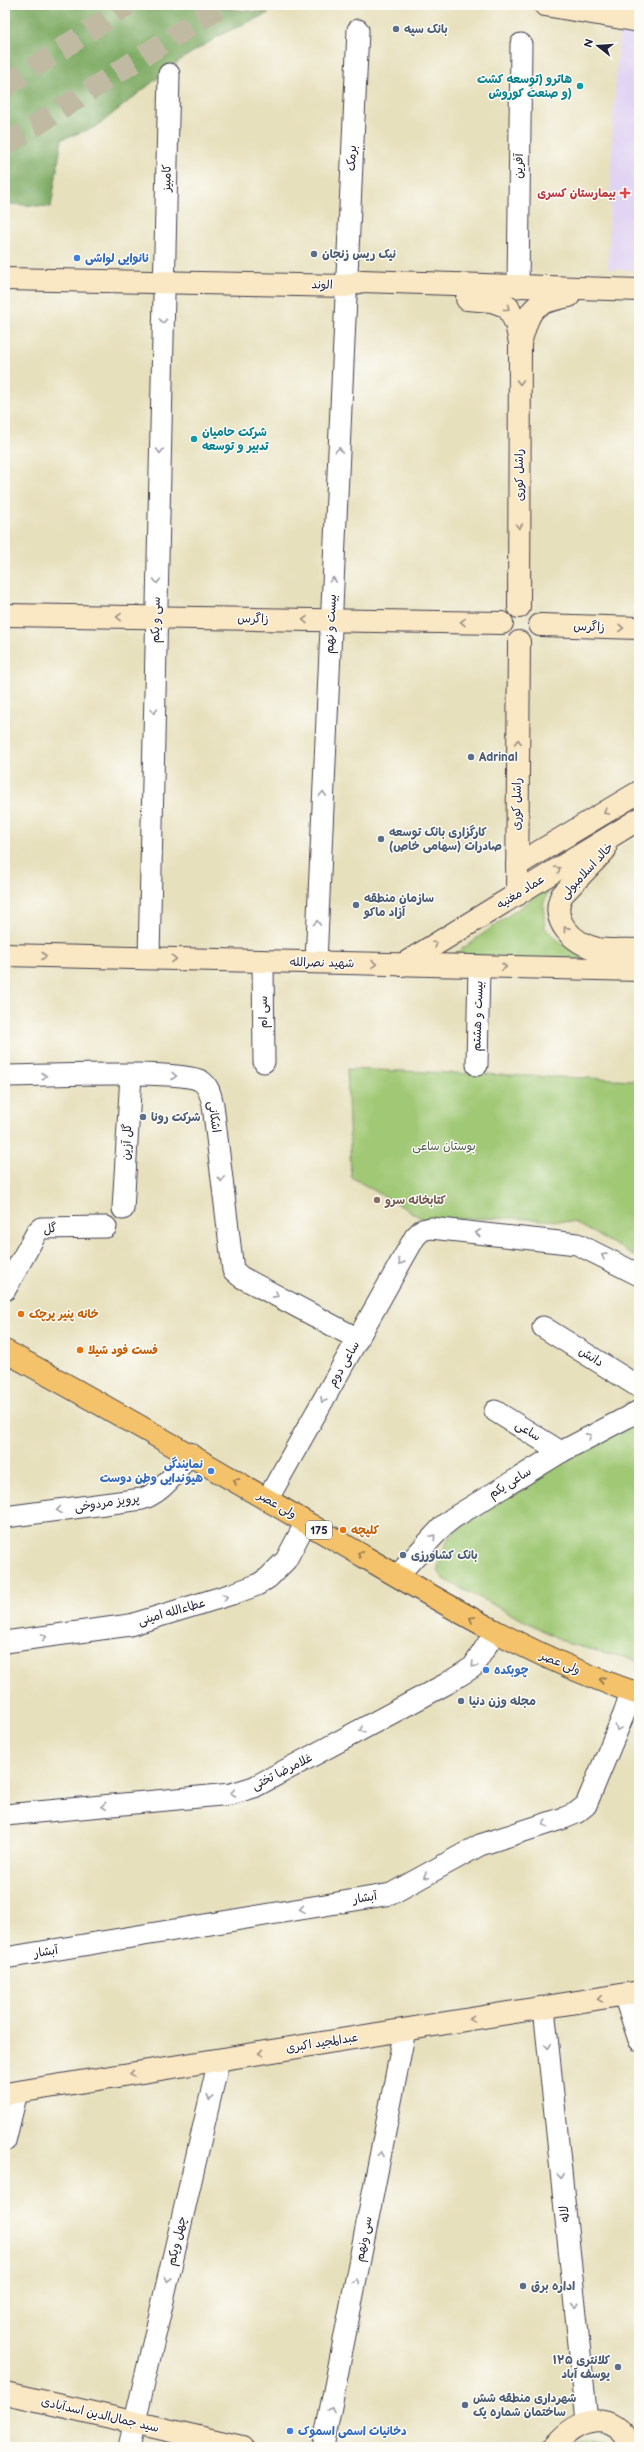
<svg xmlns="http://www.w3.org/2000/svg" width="644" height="2452" viewBox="0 0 644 2452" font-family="'Balsamiq Sans','Playpen Sans Arabic',sans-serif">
<rect width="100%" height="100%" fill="#fdfcf7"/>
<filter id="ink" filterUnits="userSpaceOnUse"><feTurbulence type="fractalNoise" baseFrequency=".025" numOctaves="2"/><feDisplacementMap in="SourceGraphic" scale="8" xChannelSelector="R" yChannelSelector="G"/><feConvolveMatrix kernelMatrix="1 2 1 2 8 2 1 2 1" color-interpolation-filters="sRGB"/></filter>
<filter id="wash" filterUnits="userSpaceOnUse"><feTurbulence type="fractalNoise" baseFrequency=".012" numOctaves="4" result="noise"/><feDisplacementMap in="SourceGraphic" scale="16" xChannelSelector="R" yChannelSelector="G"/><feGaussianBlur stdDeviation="0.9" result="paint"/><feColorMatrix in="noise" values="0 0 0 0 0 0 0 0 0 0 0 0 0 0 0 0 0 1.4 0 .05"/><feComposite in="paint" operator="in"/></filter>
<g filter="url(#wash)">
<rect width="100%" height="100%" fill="#e7e0bd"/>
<polygon fill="#e1d4f3" points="619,33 639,36 639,270 608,269 613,116"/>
<g fill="#a0c874" stroke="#617558">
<polygon points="550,886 543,905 545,928 561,943 588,962 448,959"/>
<polygon points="347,1069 639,1080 639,1258 574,1222 511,1218 423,1219 351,1177"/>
<polygon points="639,1417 639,1661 569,1644 443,1579 439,1572 438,1565 449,1536 565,1454"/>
<polygon points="588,2439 605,2442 611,2447 569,2447 574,2441"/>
</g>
<polygon fill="#80ac66" stroke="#516750" points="5,5 193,5 269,13 226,32 183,58 96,127 62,139 51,207 10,204 5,188"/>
</g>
<g filter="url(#ink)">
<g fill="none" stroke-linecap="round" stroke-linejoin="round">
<g stroke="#c0baa3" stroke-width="22" stroke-dasharray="22 11" stroke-linecap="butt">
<polyline points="5,86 128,5"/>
<polyline points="5,145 222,5"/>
</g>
<defs>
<g id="street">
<polyline points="518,287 521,44"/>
<polyline points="149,958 169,74"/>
<polyline points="263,961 264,1062"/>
<polyline points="316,962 358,30"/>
<polyline points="477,1065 479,966"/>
<path d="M5 1076C36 1076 182 1069 201 1081 209 1086 211 1096 213 1105L233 1270 241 1277 358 1339"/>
<polyline points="123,1209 131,1075"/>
<polyline points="5,1290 37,1232 41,1228 106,1227"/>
<polyline points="543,1327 639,1387"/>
<polyline points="495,1411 561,1452"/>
<polyline points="267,1500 415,1237 422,1230 431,1228 577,1244 639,1275"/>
<path d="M5 1517 142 1499C164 1492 177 1471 189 1453"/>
<polyline points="397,1576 443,1526 453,1518 561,1452 639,1411"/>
<polyline points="5,1642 130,1625 232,1594 257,1585 268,1578 286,1560 306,1522"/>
<polyline points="5,1815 231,1794 254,1787 446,1684 473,1667 495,1632"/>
<polyline points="5,1958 391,1894 480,1845 564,1818 576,1813 586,1805 624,1714 631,1691"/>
<polyline points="624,1995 639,2040"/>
<polyline points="544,2008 587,2421"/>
<polyline points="5,2141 17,2092"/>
<polyline points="129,2447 219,2060"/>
<polyline points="323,2447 405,2030"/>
</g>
<g id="secondary">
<polyline points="545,5 639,21"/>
<polyline points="5,279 346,286 362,281 639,290"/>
<polyline points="467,299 492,301 508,307 516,324 520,343 519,607"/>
<path d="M520 343C531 306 531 304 569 296"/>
<polyline points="5,615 502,623"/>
<polyline points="540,625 639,628"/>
<path d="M605 850 562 895C549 920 573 944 598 949 611 951 626 949 639 950"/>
<polyline points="517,865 639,792"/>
<polyline points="517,895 519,642"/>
<polyline points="5,955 639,970"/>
<polyline points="402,965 639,819"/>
<polyline points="5,2094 639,1992"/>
<polyline points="5,2393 242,2447"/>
<path d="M554 2447C577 2418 612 2408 631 2447"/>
</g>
<path id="primary" d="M5 1351C114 1411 222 1473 329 1536 430 1595 528 1657 639 1694"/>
</defs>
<use href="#street" stroke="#403e4e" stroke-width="23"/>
<use href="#secondary" stroke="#403e4e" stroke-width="24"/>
<use href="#primary" stroke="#403e4e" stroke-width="24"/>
<use href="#street" stroke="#fff" stroke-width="21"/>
<use href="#secondary" stroke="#fae7c3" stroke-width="22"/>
<use href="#primary" stroke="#f3c26a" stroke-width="22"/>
</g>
<defs><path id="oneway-chevron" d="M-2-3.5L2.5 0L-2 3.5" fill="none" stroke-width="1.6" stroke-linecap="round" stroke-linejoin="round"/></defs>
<g stroke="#998e86">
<use href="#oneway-chevron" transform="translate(507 308) rotate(38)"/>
<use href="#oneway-chevron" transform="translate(520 382) rotate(90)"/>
<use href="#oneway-chevron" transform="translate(519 526) rotate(90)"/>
<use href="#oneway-chevron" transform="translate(119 617) rotate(-179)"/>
<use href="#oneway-chevron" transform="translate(305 620) rotate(-179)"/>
<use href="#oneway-chevron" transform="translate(463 622) rotate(-179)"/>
<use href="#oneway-chevron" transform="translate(621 628) rotate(2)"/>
<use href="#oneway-chevron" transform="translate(518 742) rotate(-89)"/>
<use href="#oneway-chevron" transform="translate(606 812) rotate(149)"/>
<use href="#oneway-chevron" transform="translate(558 869) rotate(-32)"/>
<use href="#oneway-chevron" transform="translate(566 929) rotate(-129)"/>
<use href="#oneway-chevron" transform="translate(435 944) rotate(-31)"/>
<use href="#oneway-chevron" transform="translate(44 956) rotate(1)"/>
<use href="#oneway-chevron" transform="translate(174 959) rotate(1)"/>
<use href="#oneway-chevron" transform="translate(374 964) rotate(1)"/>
<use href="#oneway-chevron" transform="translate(504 967) rotate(1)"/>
<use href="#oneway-chevron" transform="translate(600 1999) rotate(171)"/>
<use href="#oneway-chevron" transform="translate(472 2019) rotate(171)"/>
<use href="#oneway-chevron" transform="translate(261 2053) rotate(171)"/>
<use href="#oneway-chevron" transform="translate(132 2074) rotate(171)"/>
</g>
<g stroke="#9c9ca7">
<use href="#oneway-chevron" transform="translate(163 321) rotate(91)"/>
<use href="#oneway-chevron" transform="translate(339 450) rotate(-87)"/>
<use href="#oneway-chevron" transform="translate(160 451) rotate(91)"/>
<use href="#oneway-chevron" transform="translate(333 580) rotate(-87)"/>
<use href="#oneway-chevron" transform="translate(157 581) rotate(91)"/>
<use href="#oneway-chevron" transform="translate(154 711) rotate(91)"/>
<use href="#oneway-chevron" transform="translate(323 794) rotate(-87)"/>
<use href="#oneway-chevron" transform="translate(317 923) rotate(-87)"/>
<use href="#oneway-chevron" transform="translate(44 1076) rotate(-1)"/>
<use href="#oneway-chevron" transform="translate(174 1076) rotate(2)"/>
<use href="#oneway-chevron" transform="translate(221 1179) rotate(84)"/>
<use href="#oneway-chevron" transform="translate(478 1233) rotate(-174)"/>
<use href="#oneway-chevron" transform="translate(604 1256) rotate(-152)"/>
<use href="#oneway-chevron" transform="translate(401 1262) rotate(119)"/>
<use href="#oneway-chevron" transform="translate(276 1295) rotate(28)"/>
<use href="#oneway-chevron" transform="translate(323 1400) rotate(120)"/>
<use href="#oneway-chevron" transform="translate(589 1436) rotate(-29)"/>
<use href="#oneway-chevron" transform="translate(59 1510) rotate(172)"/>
<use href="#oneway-chevron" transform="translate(433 1537) rotate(-49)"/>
<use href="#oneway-chevron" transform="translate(225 1597) rotate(-16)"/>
<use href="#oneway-chevron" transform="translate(44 1637) rotate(-8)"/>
<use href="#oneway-chevron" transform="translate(474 1665) rotate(133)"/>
<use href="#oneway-chevron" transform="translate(618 1728) rotate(111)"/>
<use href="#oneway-chevron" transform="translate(362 1730) rotate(152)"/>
<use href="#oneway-chevron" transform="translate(233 1793) rotate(169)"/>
<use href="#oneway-chevron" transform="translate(104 1806) rotate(175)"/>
<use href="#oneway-chevron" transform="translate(545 1824) rotate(162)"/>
<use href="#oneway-chevron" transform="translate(426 1876) rotate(150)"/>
<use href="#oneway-chevron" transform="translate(302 1909) rotate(171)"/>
<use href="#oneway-chevron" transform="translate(548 2046) rotate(84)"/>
<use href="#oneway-chevron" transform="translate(210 2098) rotate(103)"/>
<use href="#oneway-chevron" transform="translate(381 2154) rotate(-79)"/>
<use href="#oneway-chevron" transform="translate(561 2176) rotate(84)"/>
<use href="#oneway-chevron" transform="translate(168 2279) rotate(103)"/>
<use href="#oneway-chevron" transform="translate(356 2281) rotate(-79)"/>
<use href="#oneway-chevron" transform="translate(575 2305) rotate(84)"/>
<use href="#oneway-chevron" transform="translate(331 2409) rotate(-78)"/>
</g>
<g stroke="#8a7252">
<use href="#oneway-chevron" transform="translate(236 1481) rotate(-149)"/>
<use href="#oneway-chevron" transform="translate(360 1554) rotate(-150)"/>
<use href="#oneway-chevron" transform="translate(472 1619) rotate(-150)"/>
<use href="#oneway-chevron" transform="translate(602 1680) rotate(-159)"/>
</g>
</g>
<g fill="#5c6f8a" stroke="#fdfcf7" stroke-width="1.5">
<circle cx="396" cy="29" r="4"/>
<circle cx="314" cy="254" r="4"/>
<circle cx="471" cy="757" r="4"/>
<circle cx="381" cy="839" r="4"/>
<circle cx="356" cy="905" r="4"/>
<circle cx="143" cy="1117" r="4"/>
<circle cx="403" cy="1555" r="4"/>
<circle cx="461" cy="1701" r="4"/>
<circle cx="523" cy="2286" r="4"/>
<circle cx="618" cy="2367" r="4"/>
<circle cx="465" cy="2405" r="4"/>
</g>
<g fill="#0f9aa8" stroke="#fdfcf7" stroke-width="1.5">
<circle cx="580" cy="86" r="4"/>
<circle cx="194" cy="439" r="4"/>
</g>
<path fill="#e0444e" stroke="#fdfcf7" stroke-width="1.5" d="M623 187h4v4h4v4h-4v4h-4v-4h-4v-4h4z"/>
<g fill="#3f7fe0" stroke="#fdfcf7" stroke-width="1.5">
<circle cx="77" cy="258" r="4"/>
<circle cx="211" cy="1471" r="4"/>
<circle cx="486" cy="1670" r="4"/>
<circle cx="290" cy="2431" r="4"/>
</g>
<circle fill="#8d6e63" stroke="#fdfcf7" stroke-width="1.5" cx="377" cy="1200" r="4"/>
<g fill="#e8710a" stroke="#fdfcf7" stroke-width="1.5">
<circle cx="21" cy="1314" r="4"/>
<circle cx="80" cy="1350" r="4"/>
<circle cx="343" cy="1530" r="4"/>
</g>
<g text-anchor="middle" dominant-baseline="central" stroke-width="3" stroke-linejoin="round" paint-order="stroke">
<rect fill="#fdfcf7" stroke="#646373" stroke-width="1" x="306" y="1521" width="26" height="18" rx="3"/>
<g font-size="11" font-weight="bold" fill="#22223b">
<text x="319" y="1530">175</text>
</g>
<g font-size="12" font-weight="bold" fill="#4e5e75" stroke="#fdfcf7" text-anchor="start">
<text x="404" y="29">بانک سپه</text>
<text x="322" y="254">نیک ریس زنجان</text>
<text x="479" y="757">Adrinal</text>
<text x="389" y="832">کارگزاری بانک توسعه<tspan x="389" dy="14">صادرات (سهامی خاص)</tspan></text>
<text x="364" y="898">سازمان منطقه<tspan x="364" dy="14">آزاد ماکو</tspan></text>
<text x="151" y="1117">شرکت رونا</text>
<text x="411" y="1555">بانک کشاورزی</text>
<text x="469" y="1701">مجله وزن دنیا</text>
<text x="531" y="2286">اداره برق</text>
<text x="610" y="2360" text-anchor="end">کلانتری ۱۲۵<tspan x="610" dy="14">یوسف آباد</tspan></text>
<text x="473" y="2398">شهرداری منطقه شش<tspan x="473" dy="14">ساختمان شماره یک</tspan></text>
</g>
<g font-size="12" font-weight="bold" fill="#0d838f" stroke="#fdfcf7" text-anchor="end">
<text x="572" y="79">هاترو (توسعه کشت<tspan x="572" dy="14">و صنعت کوروش)</tspan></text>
<text x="202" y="432" text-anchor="start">شرکت حامیان<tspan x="202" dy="14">تدبیر و توسعه</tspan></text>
</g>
<g font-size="12" fill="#22223b" stroke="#fdfcf7">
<text transform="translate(352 158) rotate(-87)">برمک</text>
<text transform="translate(519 166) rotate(-89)">آفرین</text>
<text transform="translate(167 178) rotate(-89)">کامبیز</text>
<text transform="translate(322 285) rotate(1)">الوند</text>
<text transform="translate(519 475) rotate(-90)">راشل کوری</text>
<text transform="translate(253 619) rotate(1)">زاگرس</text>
<text transform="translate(156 620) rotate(-89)">سی و یکم</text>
<text transform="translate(331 624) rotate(-87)">بیست و نهم</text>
<text transform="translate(589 627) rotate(2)">زاگرس</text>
<text transform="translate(517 804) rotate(-89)">راشل کوری</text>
<text transform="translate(587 871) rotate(-47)">خالد اسلامبولی</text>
<text transform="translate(521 892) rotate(-32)">عماد مغنیه</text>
<text transform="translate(322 963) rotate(1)">شهید نصرالله</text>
<text transform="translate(263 1012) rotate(-90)">سی ام</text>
<text transform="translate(478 1016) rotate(-88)">بیست و هشتم</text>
<text transform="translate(214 1117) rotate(82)">اشکانی</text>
<text transform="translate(127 1142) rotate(-87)">گل آزین</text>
<text transform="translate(50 1229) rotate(-8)">گل</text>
<text transform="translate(591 1357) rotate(32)">دانش</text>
<text transform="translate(344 1364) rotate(-60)">ساعی دوم</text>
<text transform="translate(528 1431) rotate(32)">ساعی</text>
<text transform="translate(510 1483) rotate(-32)">ساعی یکم</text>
<text transform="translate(107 1503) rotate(-8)">پرویز مردوخی</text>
<text transform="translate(277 1505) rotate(30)">ولی عصر</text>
<text transform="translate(172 1612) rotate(-16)">عطاءالله امینی</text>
<text transform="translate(560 1663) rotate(22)">ولی عصر</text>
<text transform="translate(282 1772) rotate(-27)">غلامرضا تختی</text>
<text transform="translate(365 1898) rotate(-9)">آبشار</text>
<text transform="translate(46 1952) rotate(-9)">آبشار</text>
<text transform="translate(322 2043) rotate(-9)">عبدالمجید اکبری</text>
<text transform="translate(565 2214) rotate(-96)">لاله</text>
<text transform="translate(364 2239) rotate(-79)">سی ونهم</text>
<text transform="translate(177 2241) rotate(-77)">چهل ویکم</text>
<text transform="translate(100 2415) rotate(13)">سید جمال‌الدین اسدآبادی</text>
</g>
<g font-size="12" font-weight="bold" fill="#be3a42" stroke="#fdfcf7" text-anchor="end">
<text x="616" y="193">بیمارستان کسری</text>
</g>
<g font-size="12" font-weight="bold" fill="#366cbe" stroke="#fdfcf7" text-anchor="start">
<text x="85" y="258">نانوایی لواشی</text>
<text x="203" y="1464" text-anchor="end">نمایندگی<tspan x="203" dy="14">هیوندایی وطن دوست</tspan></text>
<text x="494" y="1670">چوبکده</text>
<text x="298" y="2431">دخانیات اسمی اسموک</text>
</g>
<g font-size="12" fill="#4e5c4f" stroke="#fdfcf7">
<text x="444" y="1146">بوستان ساعی</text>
</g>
<g font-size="12" font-weight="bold" fill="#785e54" stroke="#fdfcf7" text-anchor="start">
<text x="385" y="1200">کتابخانه سرو</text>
</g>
<g font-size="12" font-weight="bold" fill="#c56008" stroke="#fdfcf7" text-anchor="start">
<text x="29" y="1314">خانه پنیر پرچک</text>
<text x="88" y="1350">فست فود شیلا</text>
<text x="351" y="1530">کلپچه</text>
</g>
</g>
<rect width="644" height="2452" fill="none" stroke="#fdfcf7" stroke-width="20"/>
<g transform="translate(598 46) rotate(287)" stroke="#fdfcf7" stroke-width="3" paint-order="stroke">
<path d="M0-3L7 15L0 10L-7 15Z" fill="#22223b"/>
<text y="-6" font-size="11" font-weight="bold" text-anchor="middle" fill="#22223b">N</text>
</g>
</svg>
